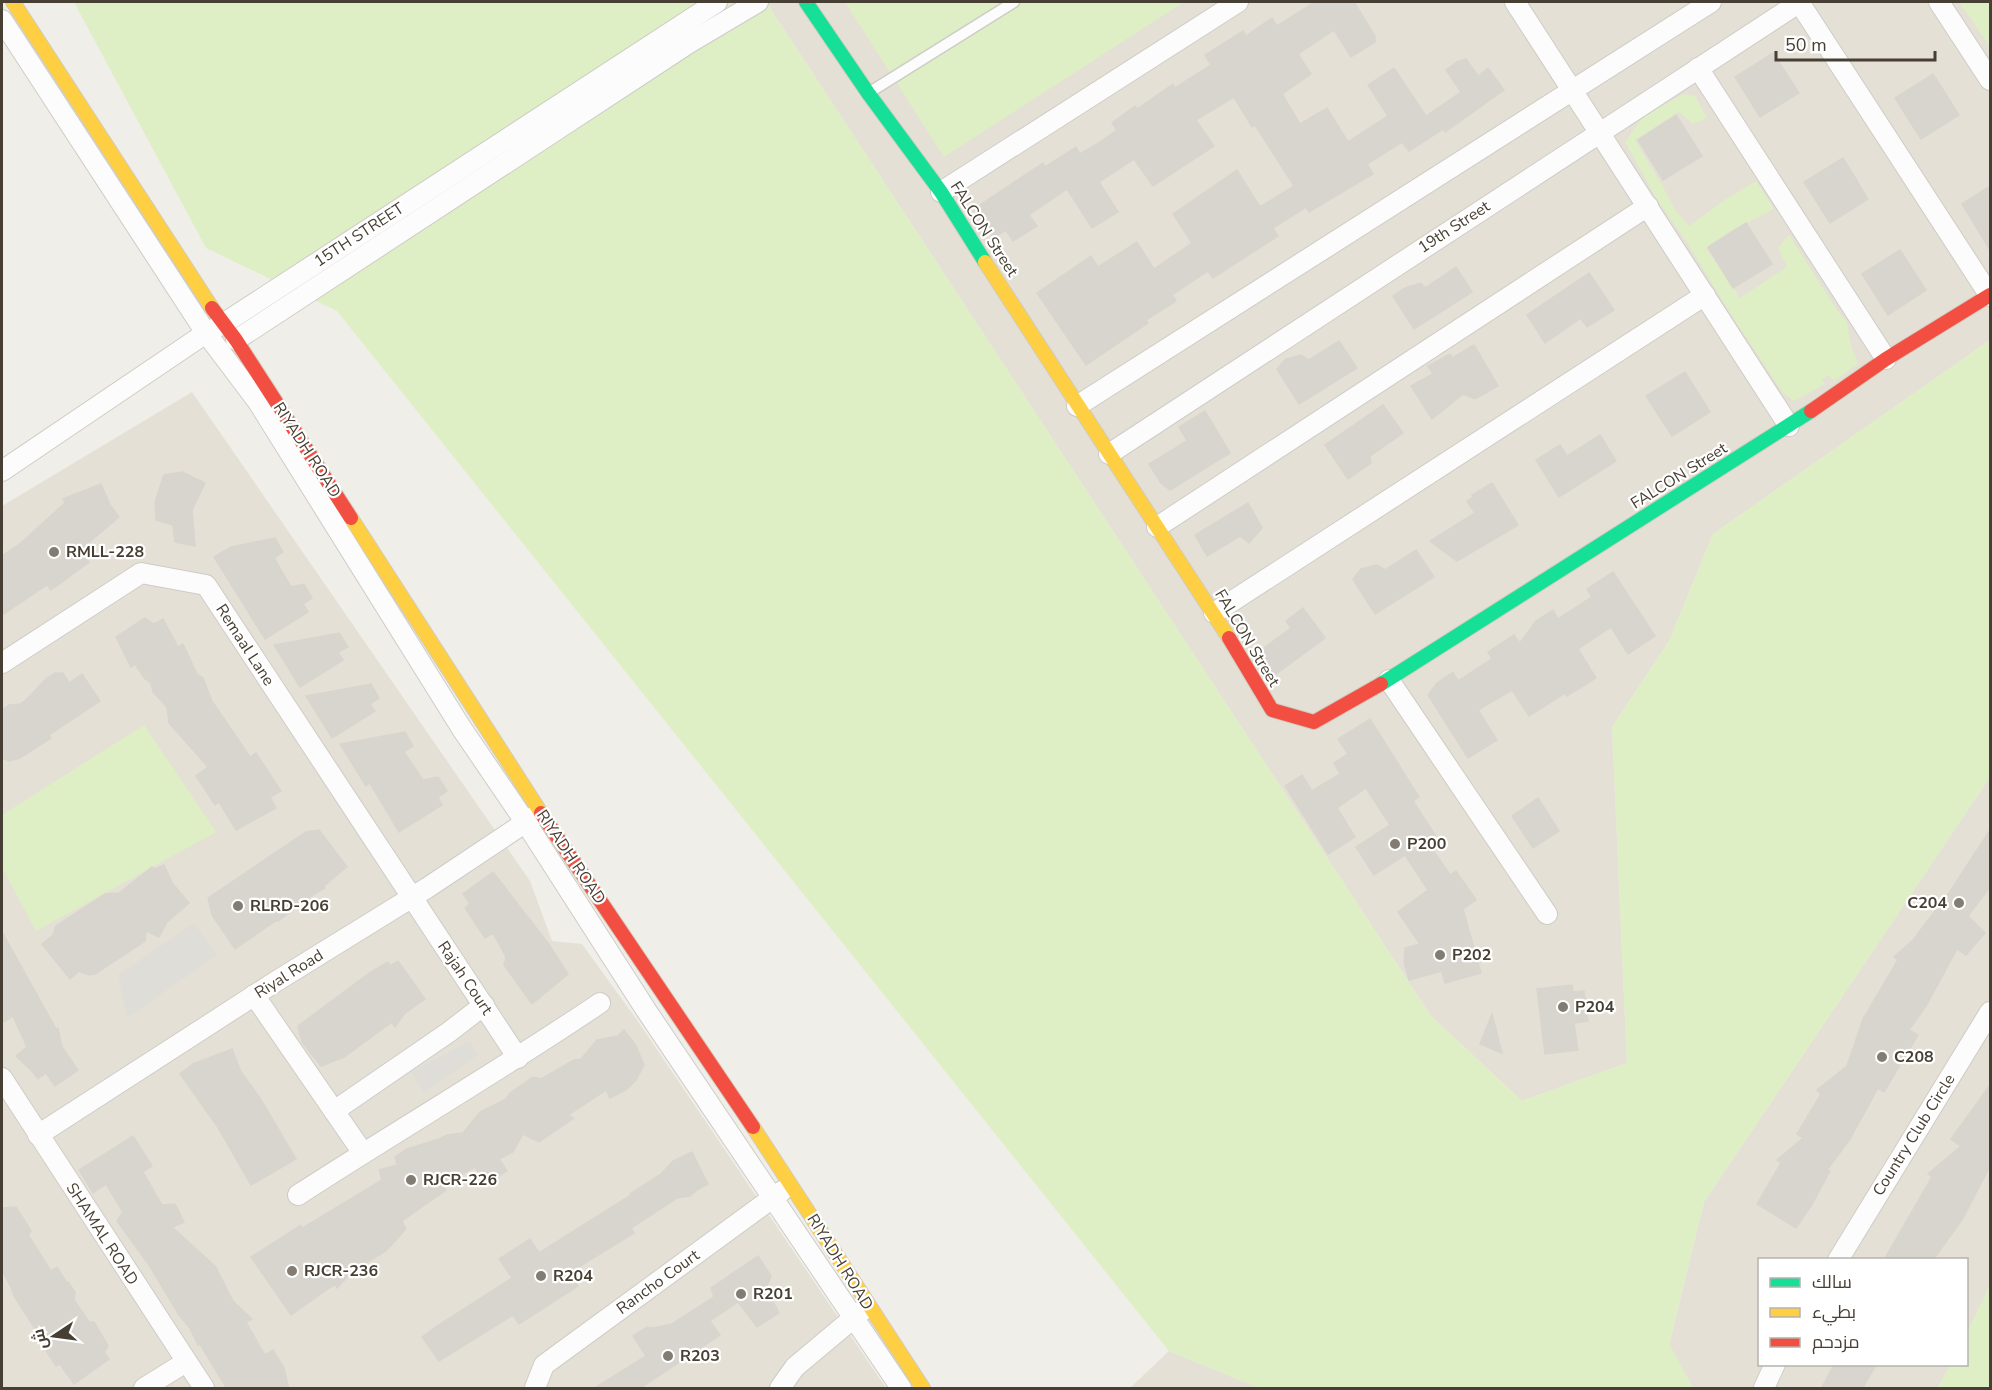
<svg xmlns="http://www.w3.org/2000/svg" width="1992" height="1390" viewBox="0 0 1992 1390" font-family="'Nunito Sans',Cairo,sans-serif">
<rect width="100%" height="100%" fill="#f0eee8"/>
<g fill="#e5e0d5">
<polygon points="766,2 1990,2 1990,340 1713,534 1669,641 1612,727 1627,1063 1522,1101 1431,1016"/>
<polygon points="192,392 530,881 552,941 582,944 637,1020 886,1388 2,1388 2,506"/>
<polygon points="1990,777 1990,1285 1967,1333 1966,1260 1760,1260 1760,1364 1950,1365 1938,1388 1693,1388 1669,1345 1704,1202"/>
<polygon points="1169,1351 1259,1388 1130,1388"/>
</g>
<g fill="#deeec5">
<polygon points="74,2 766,2 1431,1016 1522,1101 1627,1063 1612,727 1669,641 1713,534 1990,340 1990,777 1704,1202 1669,1344 1693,1388 1259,1388 1169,1351 337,311 206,248"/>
<polygon points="845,2 1184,2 944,157"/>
<polygon points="1959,2 1990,2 1990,47"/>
<polygon points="1683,94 1695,96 1707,118 1693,124 1679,112 1635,140 1662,185 1675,210 1689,226 1726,199 1756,181 1774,209 1729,232 1706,248 1740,298 1787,267 1778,248 1789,235 1837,310 1847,322 1851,346 1858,364 1834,381 1829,375 1822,379 1825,384 1794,401 1783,393 1732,316 1684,238 1656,198 1625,142 1643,117"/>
<polygon points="144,725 216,832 36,931 2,868 2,815"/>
<polygon points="1990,1285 1990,1388 1938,1388 1950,1365 1966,1364 1967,1333"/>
</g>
<g fill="#dfddd8">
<polygon points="194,923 217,955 127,1018 118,975"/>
<polygon points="470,1041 478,1055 424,1092 411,1072"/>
</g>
<g fill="#d8d5cf" stroke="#d9d5ce" stroke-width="1.5">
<polygon points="1315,2 1354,2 1375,36 1375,42 1351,57 1334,30 1298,54 1311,74 1282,94 1300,124 1327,108 1348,142 1388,116 1368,85 1394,68 1426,116 1461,92 1446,70 1457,62 1466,59 1478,76 1488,68 1504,90 1445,132 1443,129 1409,151 1402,142 1367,164 1373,174 1309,212 1306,207 1273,228 1278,236 1213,278 1208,271 1172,295 1176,301 1146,320 1148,323 1086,365 1037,293 1091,256 1098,267 1137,242 1154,269 1192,243 1173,214 1237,170 1260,207 1294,186 1255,125 1252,127 1234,97 1196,120 1214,146 1153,186 1134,159 1099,182 1118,212 1092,228 1067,189 1029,215 1037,226 1013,241 1006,230 993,238 974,209 1043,163 1045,167 1076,147 1080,154 1100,142 1117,130 1112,123 1135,106 1137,109 1173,84 1175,88 1211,65 1205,55 1243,31 1246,36 1272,18 1277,26"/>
<polygon points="1773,53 1799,93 1760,117 1735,77"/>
<polygon points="1933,74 1959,115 1921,139 1895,98"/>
<polygon points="1676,115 1702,156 1663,180 1638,140"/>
<polygon points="1843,158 1868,199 1830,223 1804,182"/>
<polygon points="1990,186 1990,250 1962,204"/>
<polygon points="1746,223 1772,264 1733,288 1708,247"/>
<polygon points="1900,250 1926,290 1888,315 1862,274"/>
<polygon points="1456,267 1472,292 1414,329 1393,296 1405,288 1421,283 1425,288"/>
<polygon points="1589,273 1614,310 1587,327 1581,318 1545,343 1527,315"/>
<polygon points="1339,341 1357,368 1299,404 1277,369 1286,359 1301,355 1309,360"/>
<polygon points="1474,345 1498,386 1475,399 1463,394 1432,419 1411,386 1433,374 1428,366 1450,354 1452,358"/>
<polygon points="1685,372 1710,412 1672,436 1646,396"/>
<polygon points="1383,405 1403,433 1370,456 1371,463 1348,479 1325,445"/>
<polygon points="1205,411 1230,453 1170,490 1161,483 1149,464 1187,441 1179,427"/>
<polygon points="1600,435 1616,461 1559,497 1536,460 1560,445 1567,456"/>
<polygon points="182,472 205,483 192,510 195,546 175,542 173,525 156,520 155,502 164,475"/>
<polygon points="1492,483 1518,525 1457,561 1430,541 1475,513 1467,501 1473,497 1472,495"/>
<polygon points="101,484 110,505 119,517 80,550 89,562 51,590 47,585 2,615 2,556 21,543 65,503 63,499"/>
<polygon points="1248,503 1262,528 1249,543 1240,536 1207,556 1195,535"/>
<polygon points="275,538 283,552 274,558 291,587 304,584 312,598 303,604 308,612 265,639 214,557 231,547"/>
<polygon points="1416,550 1434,577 1375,614 1353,579 1361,569 1377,565 1385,570"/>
<polygon points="1613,572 1655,636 1628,654 1611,627 1578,649 1596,678 1567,696 1565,693 1529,716 1512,690 1478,710 1497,740 1468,758 1428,695 1437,683 1453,672 1458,681 1492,659 1488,652 1514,635 1520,643 1536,621 1553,610 1558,619 1592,597 1587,589"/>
<polygon points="1303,608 1325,638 1272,677 1257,653 1291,628 1286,621"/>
<polygon points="145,618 154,624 163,619 178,647 183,644 197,674 203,678 212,701 250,757 256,753 281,791 270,797 276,808 236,830 219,802 215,805 196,776 208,767 169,723 167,707 153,692 151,683 145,679 135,664 131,667 116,637"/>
<polygon points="339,633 348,647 338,652 343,660 300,687 274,645"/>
<polygon points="55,673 63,673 69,683 82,674 100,701 49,735 51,738 20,758 9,761 2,758 2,710 9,705 20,704 26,700 46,679"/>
<polygon points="371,684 379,698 370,704 375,711 332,738 306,696"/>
<polygon points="1370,719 1419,797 1413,801 1435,835 1427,841 1450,875 1456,871 1476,900 1463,909 1481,973 1445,983 1442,971 1409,980 1404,962 1405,948 1420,944 1398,912 1428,890 1405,855 1374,875 1356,847 1390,825 1366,788 1337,808 1355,837 1328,854 1285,786 1302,775 1312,791 1340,774 1334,763 1348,754 1338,739"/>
<polygon points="405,732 413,746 404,752 423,780 438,777 447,791 438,797 442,805 399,832 370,783 366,786 340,744"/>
<polygon points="1538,798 1559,831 1533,848 1512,816"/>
<polygon points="319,830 347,867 324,886 325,888 301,902 303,903 278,921 277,920 235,949 212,915 208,898 306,832"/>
<polygon points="1990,830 1990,887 1968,916 1985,933 1966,955 1957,949 1926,1006 1909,1030 1918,1035 1884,1092 1878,1088 1850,1139 1827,1170 1830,1171 1811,1206 1796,1228 1757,1204 1781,1163 1777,1160 1803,1138 1797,1134 1821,1094 1817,1090 1847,1066 1863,1019 1898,960 1894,957 1913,940 1951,890"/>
<polygon points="164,865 173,884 189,903 167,922 159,937 146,931 145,941 95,974 89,975 79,971 70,979 42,944 53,935 56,926 105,894 119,893 152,867 155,869"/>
<polygon points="493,872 548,943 568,974 532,1004 504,965 506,957 493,933 485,938 465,908 470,904 463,894"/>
<polygon points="2,932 56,1029 58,1028 62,1047 78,1070 55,1086 46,1073 38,1079 32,1071 16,1056 27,1047 13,1016 2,1023"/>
<polygon points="398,961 425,999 404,1014 395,1027 392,1022 344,1057 321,1066 302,1042 298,1026 371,972 388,962 390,966"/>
<polygon points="1572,985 1573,992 1584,991 1588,1021 1574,1023 1578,1050 1545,1054 1537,989"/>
<polygon points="1492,1014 1502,1053 1480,1044"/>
<polygon points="624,1030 635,1044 644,1065 636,1080 626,1090 610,1098 606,1090 568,1115 574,1118 539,1142 523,1134 513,1152 499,1159 507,1171 486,1184 475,1167 443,1185 446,1190 402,1221 406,1229 386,1251 354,1270 337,1288 335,1284 291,1315 251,1257 301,1225 301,1229 382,1180 379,1170 397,1165 395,1157 407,1149 439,1139 447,1135 463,1133 480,1112 506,1099 510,1093 533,1077 541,1079 574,1060 581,1059 597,1040 618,1036"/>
<polygon points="232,1049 241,1072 260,1098 296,1159 251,1185 217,1126 180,1074 193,1064"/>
<polygon points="1990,1085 1990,1166 1963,1218 1933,1260 1884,1260 1932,1177 1928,1174 1961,1146 1951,1139"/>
<polygon points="133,1136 152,1166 143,1172 162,1205 175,1204 184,1222 172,1227 215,1266 233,1301 252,1319 246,1322 265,1355 273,1350 284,1368 289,1389 227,1389 200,1344 198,1345 190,1328 179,1315 149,1265 117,1221 123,1212 106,1184 93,1193 79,1170"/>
<polygon points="692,1152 708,1184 697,1190 690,1196 677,1198 631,1228 634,1233 569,1273 578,1286 519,1324 513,1315 439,1361 422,1337 437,1326 512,1278 499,1259 530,1239 539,1253 631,1195 630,1194 661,1174 673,1161"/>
<polygon points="16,1207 31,1231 28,1235 51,1271 57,1267 67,1283 68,1282 75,1292 74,1300 89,1322 94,1322 108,1346 104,1352 109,1359 74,1384 60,1364 56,1366 37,1336 39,1335 14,1296 11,1287 2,1270 2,1208"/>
<polygon points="758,1256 771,1276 766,1289 779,1313 757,1327 738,1302 710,1321 720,1335 639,1389 593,1389 646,1356 633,1336 647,1327 653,1328 672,1324 714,1297 711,1288"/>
<polygon points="1834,1365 1876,1365 1862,1389 1821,1389"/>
</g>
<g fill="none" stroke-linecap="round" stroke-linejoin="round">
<defs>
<polyline id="lane" points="870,92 1014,2"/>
<g id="street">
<polyline points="1515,2 1789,426"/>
<polyline points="1799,2 1990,296"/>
<polyline points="1939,2 1990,80"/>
<polyline points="2,20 206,333 258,402 462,729 526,823 646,1010 901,1388"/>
<polyline points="1698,68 1886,359"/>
<polyline points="941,192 1238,2"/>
<polyline points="236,340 689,43 758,2"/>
<polyline points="1077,406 1711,2"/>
<polyline points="1109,454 1800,2"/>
<polyline points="2,471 206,333 223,324 717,2"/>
<polyline points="1157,527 1648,206"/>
<polyline points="1214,613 1705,295"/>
<polyline points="2,663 141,573 206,585 518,1058"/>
<polyline points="1389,680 1547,914"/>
<polyline points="254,995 363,1153"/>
<polyline points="2,1078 204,1388"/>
<polyline points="334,1111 449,1032 484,1005"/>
<polyline points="38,1135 275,982 427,888 535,816"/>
<path d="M298 1195C398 1130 501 1070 600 1003"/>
<polyline points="1838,1260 1990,1012"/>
<polyline points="144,1388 186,1362"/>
<polyline points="535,1388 544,1365 782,1191"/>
<polyline points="780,1388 795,1367 863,1310"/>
<polyline points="1764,1388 1775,1364"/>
</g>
<g id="fast">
<polyline points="806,2 868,93 941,192 985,262"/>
<polyline points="1381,684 1811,411"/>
</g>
<g id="slow">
<polyline points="13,2 212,308"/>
<polyline points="985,262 1229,638"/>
<polyline points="351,518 541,813"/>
<polyline points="753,1127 923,1388"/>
</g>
<g id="jam">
<polyline points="212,308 236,340 351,518"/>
<polyline points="1811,411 1886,359 1990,295"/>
<polyline points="1229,638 1272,710 1314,722 1381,684"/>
<polyline points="541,813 753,1127"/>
</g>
</defs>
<use href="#lane" stroke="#ceccc6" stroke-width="13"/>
<use href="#street" stroke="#ceccc6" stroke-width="22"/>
<use href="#fast" stroke="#d1ccbf" stroke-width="16"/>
<use href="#slow" stroke="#d1ccbf" stroke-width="16"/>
<use href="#jam" stroke="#d1ccbf" stroke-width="16"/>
<use href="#lane" stroke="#fdfcfc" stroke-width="10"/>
<use href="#street" stroke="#fdfcfc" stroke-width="20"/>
<use href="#fast" stroke="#16e098" stroke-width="14"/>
<use href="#slow" stroke="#ffcf43" stroke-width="14"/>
<use href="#jam" stroke="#f24e42" stroke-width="14"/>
</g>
<g fill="#827c72" stroke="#fff" stroke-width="2">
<circle cx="54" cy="552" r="6"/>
<circle cx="1395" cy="844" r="6"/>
<circle cx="1959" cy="903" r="6"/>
<circle cx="238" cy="906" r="6"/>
<circle cx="1440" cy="955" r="6"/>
<circle cx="1563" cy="1007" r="6"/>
<circle cx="1882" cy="1057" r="6"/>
<circle cx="411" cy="1180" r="6"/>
<circle cx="292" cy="1271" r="6"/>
<circle cx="541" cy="1276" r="6"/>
<circle cx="741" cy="1294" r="6"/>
<circle cx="668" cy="1356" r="6"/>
</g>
<g text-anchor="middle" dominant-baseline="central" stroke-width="4.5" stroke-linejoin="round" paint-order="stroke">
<g font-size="16" fill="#473f33" stroke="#fff">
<text transform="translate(1454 227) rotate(-33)">19th Street</text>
<text transform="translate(984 229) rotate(57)">FALCON Street</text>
<text transform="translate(359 235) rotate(-33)">15TH STREET</text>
<text transform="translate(307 450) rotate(57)">RIYADH ROAD</text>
<text transform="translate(1679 476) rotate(-32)">FALCON Street</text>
<text transform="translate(1247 638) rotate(59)">FALCON Street</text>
<text transform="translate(245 645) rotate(57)">Remaal Lane</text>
<text transform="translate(571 857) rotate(56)">RIYADH ROAD</text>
<text transform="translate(289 974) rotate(-32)">Riyal Road</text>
<text transform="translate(465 978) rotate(56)">Rajah Court</text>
<text transform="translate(1914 1135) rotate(-58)">Country Club Circle</text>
<text transform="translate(102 1234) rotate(57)">SHAMAL ROAD</text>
<text transform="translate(840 1262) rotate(58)">RIYADH ROAD</text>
<text transform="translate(658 1282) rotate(-36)">Rancho Court</text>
</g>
<g font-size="16" font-weight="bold" fill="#473f33" stroke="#fff" text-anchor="start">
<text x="66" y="552">RMLL-228</text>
<text x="1407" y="844">P200</text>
<text x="1947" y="903" text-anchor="end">C204</text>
<text x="250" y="906">RLRD-206</text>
<text x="1452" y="955">P202</text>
<text x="1575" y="1007">P204</text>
<text x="1894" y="1057">C208</text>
<text x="423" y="1180">RJCR-226</text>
<text x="304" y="1271">RJCR-236</text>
<text x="553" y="1276">R204</text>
<text x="753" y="1294">R201</text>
<text x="680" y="1356">R203</text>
</g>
</g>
<rect width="1992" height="1390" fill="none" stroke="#473f33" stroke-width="6"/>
<rect x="1758" y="1258" width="210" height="108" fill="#ffffff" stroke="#b5b2ad" stroke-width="1.5"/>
<rect x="1770" y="1278" width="30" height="9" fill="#16e098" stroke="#b5b2ad" stroke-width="1.5"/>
<text x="1812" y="1288" font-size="18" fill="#473f33">سالك</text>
<rect x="1770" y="1308" width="30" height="9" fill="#ffcf43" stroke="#b5b2ad" stroke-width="1.5"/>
<text x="1812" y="1318" font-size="18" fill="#473f33">بطيء</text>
<rect x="1770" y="1338" width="30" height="9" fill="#f24e42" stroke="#b5b2ad" stroke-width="1.5"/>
<text x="1812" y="1348" font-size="18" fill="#473f33">مزدحم</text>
<g transform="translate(54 1336) rotate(257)" stroke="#ffffff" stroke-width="4.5" paint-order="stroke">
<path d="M0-4.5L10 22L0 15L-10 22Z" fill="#473f33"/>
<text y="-9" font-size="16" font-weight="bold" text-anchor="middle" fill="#473f33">ش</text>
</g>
<path d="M1776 51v9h159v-9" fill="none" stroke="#473f33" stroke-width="3"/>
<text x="1785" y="51" font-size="18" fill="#473f33" stroke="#ffffff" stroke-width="4.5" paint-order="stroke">50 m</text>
</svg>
